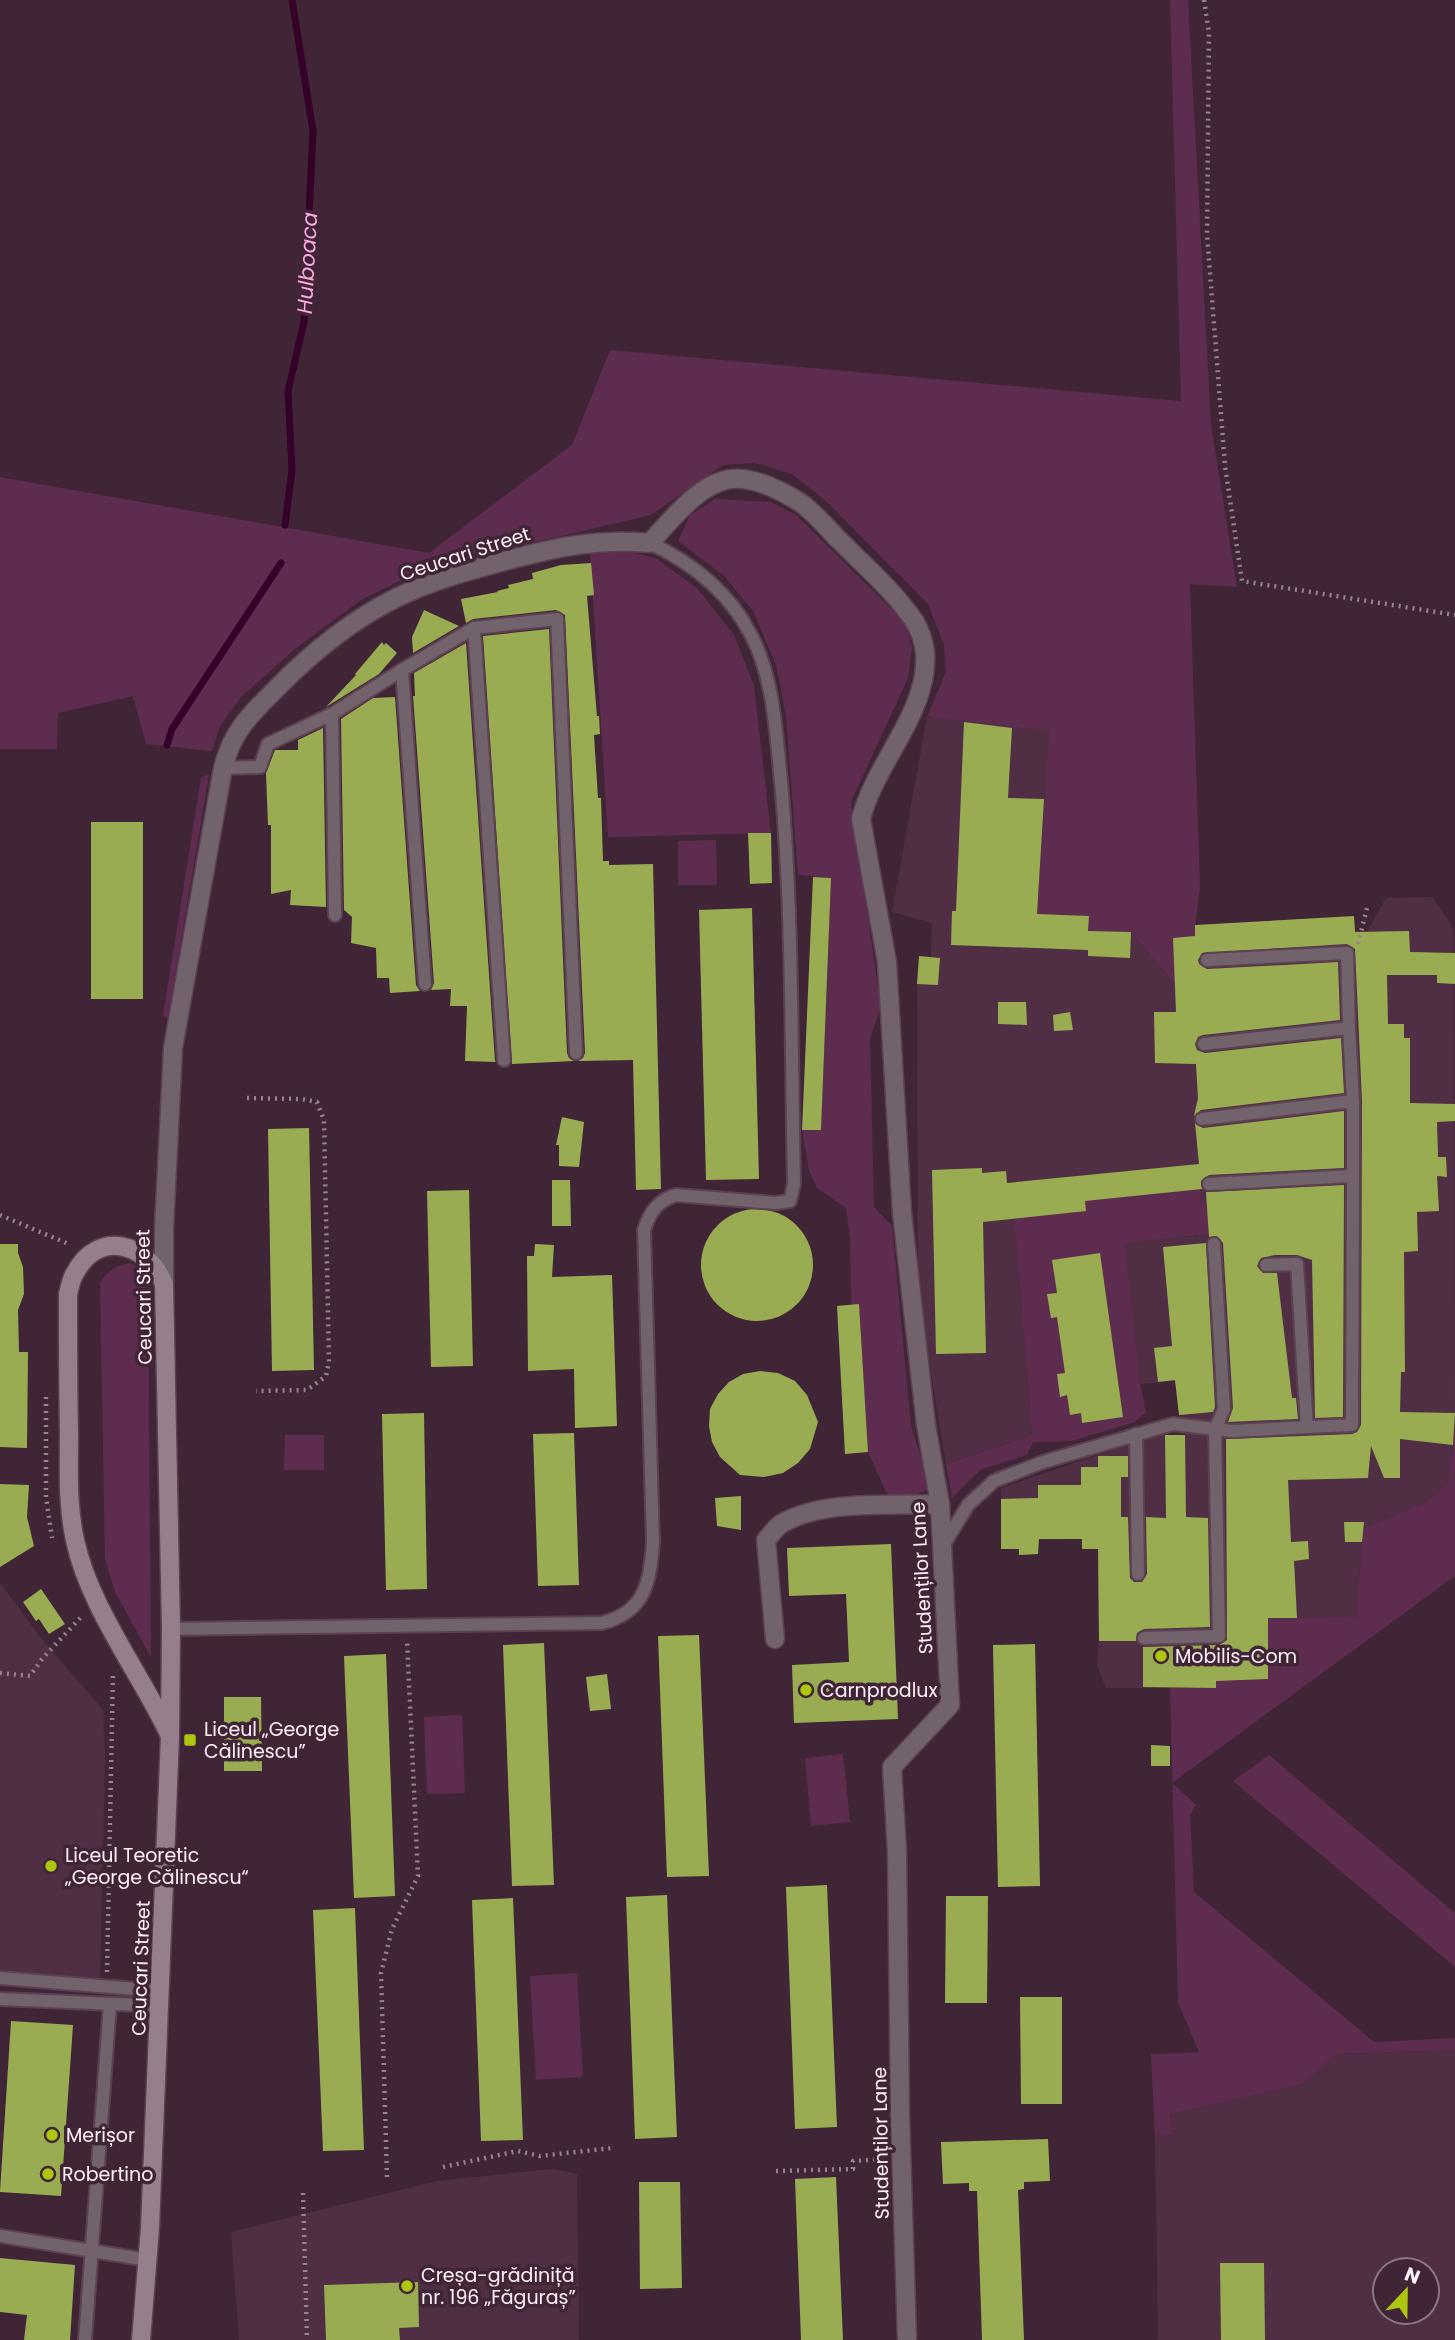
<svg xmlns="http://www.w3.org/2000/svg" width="1455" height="2340" viewBox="0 0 1455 2340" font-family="Poppins,sans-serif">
<rect width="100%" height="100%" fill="#402537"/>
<g fill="#502f45" fill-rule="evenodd">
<polygon points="927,717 1049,731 1089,916 1088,930 1131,932 1193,1006 1195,925 1354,916 1355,931 1367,932 1386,898 1433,897 1454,930 1455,1430 1448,1481 1428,1501 1363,1529 1356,1617 1268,1618 1268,1679 1216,1681 1216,1688 1106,1688 1097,1665 1099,1641 1098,1549 1082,1549 1081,1539 1039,1540 1038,1554 1019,1555 1018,1549 1001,1549 1001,1488 1125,1446 1165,1435 1185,1435 1179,1415 1175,1381 1140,1384 1124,1242 1198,1236 1200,1193 1011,1183 1032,1435 946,1464 918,1292 917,984 931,957 932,923 892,912"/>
<polygon points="0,1583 40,1637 103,1710 105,1761 100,1978 0,1970"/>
<path d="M1455 2050V2340H1158L1155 2136 1173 2135 1170 2114 1303 2084 1337 2054ZM1385 2270H1427V2312H1385Z"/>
<polygon points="552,2169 577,2174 579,2340 239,2340 231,2232 437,2181"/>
</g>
<g fill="#5e2c4f">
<polygon points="1170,0 1188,0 1211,425 1237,587 1190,584 1200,888 1195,925 1194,1007 1131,932 1088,931 1088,916 1037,914 1049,731 927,717 946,672 944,645 928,604 826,501 792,474 755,463 723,465 651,515 454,561 405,578 361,600 296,648 241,697 219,728 212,751 146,744 133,696 58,713 57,749 0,749 0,477 429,553 572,445 610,350 1181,401"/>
<polygon points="715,499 770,502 795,514 907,624 912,648 908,678 851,802 881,1007 870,1038 874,1207 892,1226 911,1426 931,1489 891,1503 868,1452 859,1305 851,1305 850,1237 846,1208 817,1188 809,1171 802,1130 821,1130 831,878 798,875 786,716 776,665 753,611 724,576 678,541 690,515"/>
<polygon points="626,550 657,559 697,588 734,635 754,686 771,833 608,837 590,552"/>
<polygon points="209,774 168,1019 163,1015 201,778"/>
<polygon points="716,840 717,885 678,885 678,841"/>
<polygon points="1199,1164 1201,1203 1207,1203 1209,1234 1125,1243 1140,1384 1146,1412 1135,1422 1072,1441 1033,1442 1027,1455 980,1470 952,1498 946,1464 1032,1435 1011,1183"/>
<path d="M130 1263 145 1272 148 1290 151 1657 115 1592 105 1559 100 1283C108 1270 116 1266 130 1263Z"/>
<polygon points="1455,1430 1455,1576 1172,1783 1196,1805 1190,1815 1194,1892 1374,2042 1455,2038 1455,2050 1337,2054 1303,2084 1170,2114 1173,2135 1155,2136 1151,2054 1199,2052 1178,2002 1170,1688 1216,1687 1216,1681 1268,1679 1268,1618 1356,1617 1363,1529 1428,1501 1448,1481"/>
<polygon points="285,1435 324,1435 324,1470 284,1470"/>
<polygon points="462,1715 465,1793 427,1794 424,1717"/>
<polygon points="843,1754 850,1822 811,1826 805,1758"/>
<polygon points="1269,1755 1455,1913 1455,1967 1233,1781"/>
<polygon points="577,1973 583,2077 536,2080 530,1976"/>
</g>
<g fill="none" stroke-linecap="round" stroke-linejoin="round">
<g stroke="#360129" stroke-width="7">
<polyline points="285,525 292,470 288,391 304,322 313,131 292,0"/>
<polyline points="167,745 172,729 281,563"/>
</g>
</g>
<g fill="#9aac51">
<polygon points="591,563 594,595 587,596 597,716 599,716 600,734 594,735 598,798 601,798 603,861 609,861 609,865 653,864 661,1189 636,1190 633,1060 578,1061 583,1058 585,1053 565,615 556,610 473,619 466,623 461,599 498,592 497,591 509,588 508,585 533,579 532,573 561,565"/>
<polygon points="424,610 459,626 413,653 412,637"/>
<polygon points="549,629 567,1053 569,1058 574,1061 512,1064 483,636"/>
<polygon points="382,642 384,645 386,643 397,653 379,674 326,707 356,675 355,674"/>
<polygon points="466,643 495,1061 496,1062 465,1061 467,1006 450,1006 451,989 431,990 434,983 413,696 415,696 414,673"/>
<polygon points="395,697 416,985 420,991 390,993 389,978 377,978 376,948 351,943 352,917 344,910 341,719 373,698"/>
<polygon points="964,722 1012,728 1008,798 1044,799 1037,914 1089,916 1088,931 1131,932 1130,958 1088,956 1088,950 951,945 952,911 956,911"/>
<polygon points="323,728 326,907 290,905 291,890 271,894 271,825 268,825 266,773 275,750 298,750 298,740"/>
<rect x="91" y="822" width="52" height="177"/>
<polygon points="748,833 771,833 772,883 750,884"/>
<polygon points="813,877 831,878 821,1130 802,1130"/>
<polygon points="752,908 759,1179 706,1180 699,910"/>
<polygon points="1354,916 1355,932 1409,931 1410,952 1455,953 1455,984 1437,983 1437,975 1387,975 1388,1024 1404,1024 1404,1038 1410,1038 1410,1103 1455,1104 1455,1121 1437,1122 1438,1157 1446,1157 1447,1177 1437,1176 1439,1211 1417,1212 1418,1251 1404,1252 1405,1372 1401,1372 1400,1412 1455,1413 1453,1445 1400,1439 1400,1478 1384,1478 1371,1446 1368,1478 1288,1480 1291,1542 1308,1541 1309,1559 1294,1561 1297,1618 1268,1618 1268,1679 1216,1681 1216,1688 1143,1687 1143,1647 1219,1645 1227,1640 1226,1439 1352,1434 1357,1432 1361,1425 1362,1101 1355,949 1347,944 1202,953 1198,960 1199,964 1207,969 1338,962 1340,1020 1203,1035 1198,1037 1195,1044 1197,1050 1205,1053 1341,1038 1344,1093 1201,1110 1194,1116 1198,1098 1196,1064 1155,1063 1154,1012 1176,1012 1173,938 1195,936 1195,925"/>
<polygon points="919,956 940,958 938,985 917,984"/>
<polygon points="998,1002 1026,1002 1027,1025 998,1024"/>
<polygon points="1070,1012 1073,1030 1054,1031 1053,1015"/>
<polygon points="1344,1111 1344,1168 1209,1175 1201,1181 1202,1189 1085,1201 1086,1211 983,1222 986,1353 936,1354 932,1170 982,1168 982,1173 1006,1171 1007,1183 1199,1164 1195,1123 1203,1128"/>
<polygon points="562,1117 584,1122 579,1167 559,1166 559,1145 556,1145"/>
<polygon points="309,1128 314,1370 272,1371 268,1129"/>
<polygon points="552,1180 570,1180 571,1226 552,1226"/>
<polygon points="1344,1185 1343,1417 1315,1418 1312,1260 1297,1255 1275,1255 1261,1258 1257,1266 1263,1273 1277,1273 1292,1398 1296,1398 1298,1419 1228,1422 1233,1408 1223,1243 1217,1236 1209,1237 1206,1192"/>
<polygon points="469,1190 473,1366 431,1367 427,1191"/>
<circle cx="757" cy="1265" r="56"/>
<polygon points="1206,1243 1215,1407 1213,1412 1179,1415 1175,1380 1158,1382 1154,1348 1172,1346 1163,1247"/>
<polygon points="0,1244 18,1244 18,1253 23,1267 24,1294 18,1310 19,1352 28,1352 27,1448 0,1447"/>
<polygon points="535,1244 554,1245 552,1277 612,1275 617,1426 575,1428 574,1369 528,1371 527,1256 534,1256"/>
<polygon points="1100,1253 1123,1417 1082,1423 1081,1413 1070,1415 1067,1395 1060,1397 1057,1374 1065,1373 1057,1317 1051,1318 1047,1294 1057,1293 1052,1260"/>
<polygon points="859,1304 868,1452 845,1454 837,1306"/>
<polygon points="760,1371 778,1373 795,1381 807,1395 818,1422 810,1449 798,1463 783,1473 764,1477 740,1475 720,1457 712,1442 709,1426 710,1409 718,1394 729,1382 743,1374"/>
<polygon points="424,1413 427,1589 386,1590 382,1414"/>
<polygon points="574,1433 579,1585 538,1586 533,1434"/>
<polygon points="1165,1435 1185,1435 1186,1517 1208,1518 1210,1627 1144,1629 1137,1633 1136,1641 1099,1641 1098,1549 1082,1549 1082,1539 1039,1539 1038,1554 1019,1555 1019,1549 1001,1549 1001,1499 1038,1498 1038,1485 1081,1485 1081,1467 1098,1467 1098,1456 1128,1456 1128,1477 1121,1477 1121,1517 1128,1517 1130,1578 1134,1582 1142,1582 1147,1574 1146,1517 1166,1518"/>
<polygon points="0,1484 29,1485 27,1517 34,1546 0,1567"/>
<polygon points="741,1496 741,1530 717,1526 715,1498"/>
<polygon points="1344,1522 1364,1522 1362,1542 1345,1542"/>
<polygon points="891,1544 898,1719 794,1723 792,1665 849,1662 846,1594 789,1596 787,1548"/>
<polygon points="41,1589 65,1624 49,1634 39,1619 36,1621 23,1602"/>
<polygon points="699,1635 709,1876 667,1877 658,1636"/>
<polygon points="544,1643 554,1885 512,1886 503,1645"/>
<polygon points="1035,1644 1040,1886 998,1887 993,1645"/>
<polygon points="386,1654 395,1896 354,1898 344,1656"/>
<polygon points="607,1674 611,1709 590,1711 586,1677"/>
<polygon points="224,1697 261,1697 262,1771 224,1771"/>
<polygon points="1151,1745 1170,1746 1170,1766 1151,1766"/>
<polygon points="827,1885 837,2127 795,2129 786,1887"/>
<polygon points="667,1895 677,2137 635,2139 626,1897"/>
<polygon points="946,1896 988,1896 987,2003 945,2003"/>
<polygon points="513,1898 523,2140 481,2141 472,1900"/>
<polygon points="355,1908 364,2150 323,2151 313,1910"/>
<polygon points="1020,1997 1062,1997 1062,2104 1021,2104"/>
<polygon points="11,2021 73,2025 61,2196 0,2192"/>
<polygon points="1048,2139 1050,2181 1024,2182 1024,2189 1018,2190 1024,2340 982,2340 977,2191 969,2191 969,2183 943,2184 941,2142"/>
<polygon points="836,2177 843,2340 801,2340 795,2179"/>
<polygon points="639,2182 680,2182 682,2288 640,2289"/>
<polygon points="0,2258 75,2265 70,2340 24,2340 27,2315 0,2312"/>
<polygon points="1220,2263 1264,2263 1265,2340 1221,2340"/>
<polygon points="418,2282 419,2327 399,2328 400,2340 326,2340 324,2285"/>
</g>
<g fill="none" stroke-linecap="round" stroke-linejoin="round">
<defs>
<g id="lane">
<polyline points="474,628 557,619 576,1053"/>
<polyline points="402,670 474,628 504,1060"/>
<polyline points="332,714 402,670 425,984"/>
<polyline points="223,768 260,767 268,744 332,714 335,915"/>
<polyline points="1207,960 1347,953 1349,1028"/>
<polyline points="1204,1044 1349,1028 1353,1101"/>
<polyline points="1202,1119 1353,1101 1353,1176"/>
<polyline points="1209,1184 1353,1176 1352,1425 1307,1427"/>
<polyline points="1214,1244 1224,1409 1215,1429 1233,1431 1307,1427 1297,1264 1266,1265"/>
<polyline points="1136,1434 1138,1574"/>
<polyline points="943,1546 968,1505 994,1481 1043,1462 1173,1424 1215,1429 1219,1636 1144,1638"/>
<path d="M171 1629 602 1623C646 1612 650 1581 653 1542L644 1230C650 1212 657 1201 676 1195L775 1203 790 1201 794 1184C791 1050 793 915 781 782 776 733 774 677 750 633 728 591 692 563 650 543"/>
<polyline points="0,1978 161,1991"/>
<polyline points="0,1999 161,2006"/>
<polyline points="0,2236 148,2260"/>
<polyline points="85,2340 110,2004"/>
</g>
<g id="street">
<path d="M164 1284V1228L173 1048 223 768C233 730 249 716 275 690 310 654 353 619 398 597 433 580 471 570 508 560 558 547 598 538 650 543 670 521 700 482 732 479 755 477 782 491 801 503 815 513 827 528 839 540 865 566 894 591 915 622 920 630 924 643 925 652 930 711 875 762 861 819L887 962 902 1213 926 1425 940 1504 950 1705 892 1767 897 1852 900 2114 907 2340"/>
<path d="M775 1639 766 1540C771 1535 775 1528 781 1524 822 1499 893 1506 940 1504"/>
</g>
<path id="secondary" d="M141 2340 150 2228 170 1736 171 1629 164 1284C148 1244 99 1228 75 1273 71 1279 70 1287 68 1294 68 1340 68 1387 69 1433 69 1469 67 1504 75 1540 89 1607 141 1674 170 1736"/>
</defs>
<use href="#lane" stroke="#5b4152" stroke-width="16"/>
<use href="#street" stroke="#5b4152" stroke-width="21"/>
<use href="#secondary" stroke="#5b4152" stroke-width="21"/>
<g stroke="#988391" stroke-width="4.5" stroke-dasharray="2 5" stroke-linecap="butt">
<polyline points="1204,0 1209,33 1207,234 1225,466 1242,581 1455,615"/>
<polyline points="1358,944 1368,904"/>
<polyline points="247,1098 302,1099 317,1102 324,1120 329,1362 326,1376 307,1390 256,1391"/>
<polyline points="0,1215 71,1245"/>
<polyline points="46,1397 46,1497 52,1538"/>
<polyline points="0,1673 30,1676 42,1659 83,1615"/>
<polyline points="107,1972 113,1673"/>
<polyline points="443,2167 518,2151 540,2156 612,2148"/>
<polyline points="776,2171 853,2169 853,2161 885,2159"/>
<polyline points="387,2177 381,1973 392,1929 418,1876 407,1640"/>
<polyline points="303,2193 307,2340"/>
</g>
<use href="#lane" stroke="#71626b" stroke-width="12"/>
<use href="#street" stroke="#71626b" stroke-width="18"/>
<use href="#secondary" stroke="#957f8d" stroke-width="18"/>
</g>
<g fill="#adc60f" stroke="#402537" stroke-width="2.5">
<circle cx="1161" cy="1656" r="7"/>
<circle cx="806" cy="1690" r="7"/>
<rect x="183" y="1733" width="14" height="14" rx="3.5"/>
<circle cx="51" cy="1866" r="7"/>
<circle cx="52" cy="2135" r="7"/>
<circle cx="48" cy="2174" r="7"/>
<circle cx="407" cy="2286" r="7"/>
</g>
<g text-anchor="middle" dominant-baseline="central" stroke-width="7" stroke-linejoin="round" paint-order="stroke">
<g font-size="19" fill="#fff0f9" stroke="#402537">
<text transform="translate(465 554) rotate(-18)">Ceucari Street</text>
<text transform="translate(144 1297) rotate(-91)">Ceucari Street</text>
<text transform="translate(922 1578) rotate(-93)">Studenților Lane</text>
<text transform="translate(141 1968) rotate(-88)">Ceucari Street</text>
<text transform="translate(881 2143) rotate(-91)">Studenților Lane</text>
</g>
<g font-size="19" fill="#fff0f9" stroke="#402537" text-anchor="start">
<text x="1175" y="1656">Mobilis-Com</text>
<text x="820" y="1690">Carnprodlux</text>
<text x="204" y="1729">Liceul „George<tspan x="204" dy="22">Călinescu”</tspan></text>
<text x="65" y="1855">Liceul Teoretic<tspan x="65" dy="22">„George Călinescu“</tspan></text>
<text x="66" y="2135">Merișor</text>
<text x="62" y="2174">Robertino</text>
<text x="421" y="2275">Creșa-grădiniță<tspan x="421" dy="22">nr. 196 „Făguraș”</tspan></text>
</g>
<g font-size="21" font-style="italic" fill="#fca9e0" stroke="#402537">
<text transform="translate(307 263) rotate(-87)">Hulboaca</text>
</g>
</g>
<g transform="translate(1406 2291) rotate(22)"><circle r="33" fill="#402537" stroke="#8c7685" stroke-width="2"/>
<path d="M0-5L12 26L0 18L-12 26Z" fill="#adc60f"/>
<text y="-10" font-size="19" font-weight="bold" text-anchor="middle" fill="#fff0f9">N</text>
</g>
</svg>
